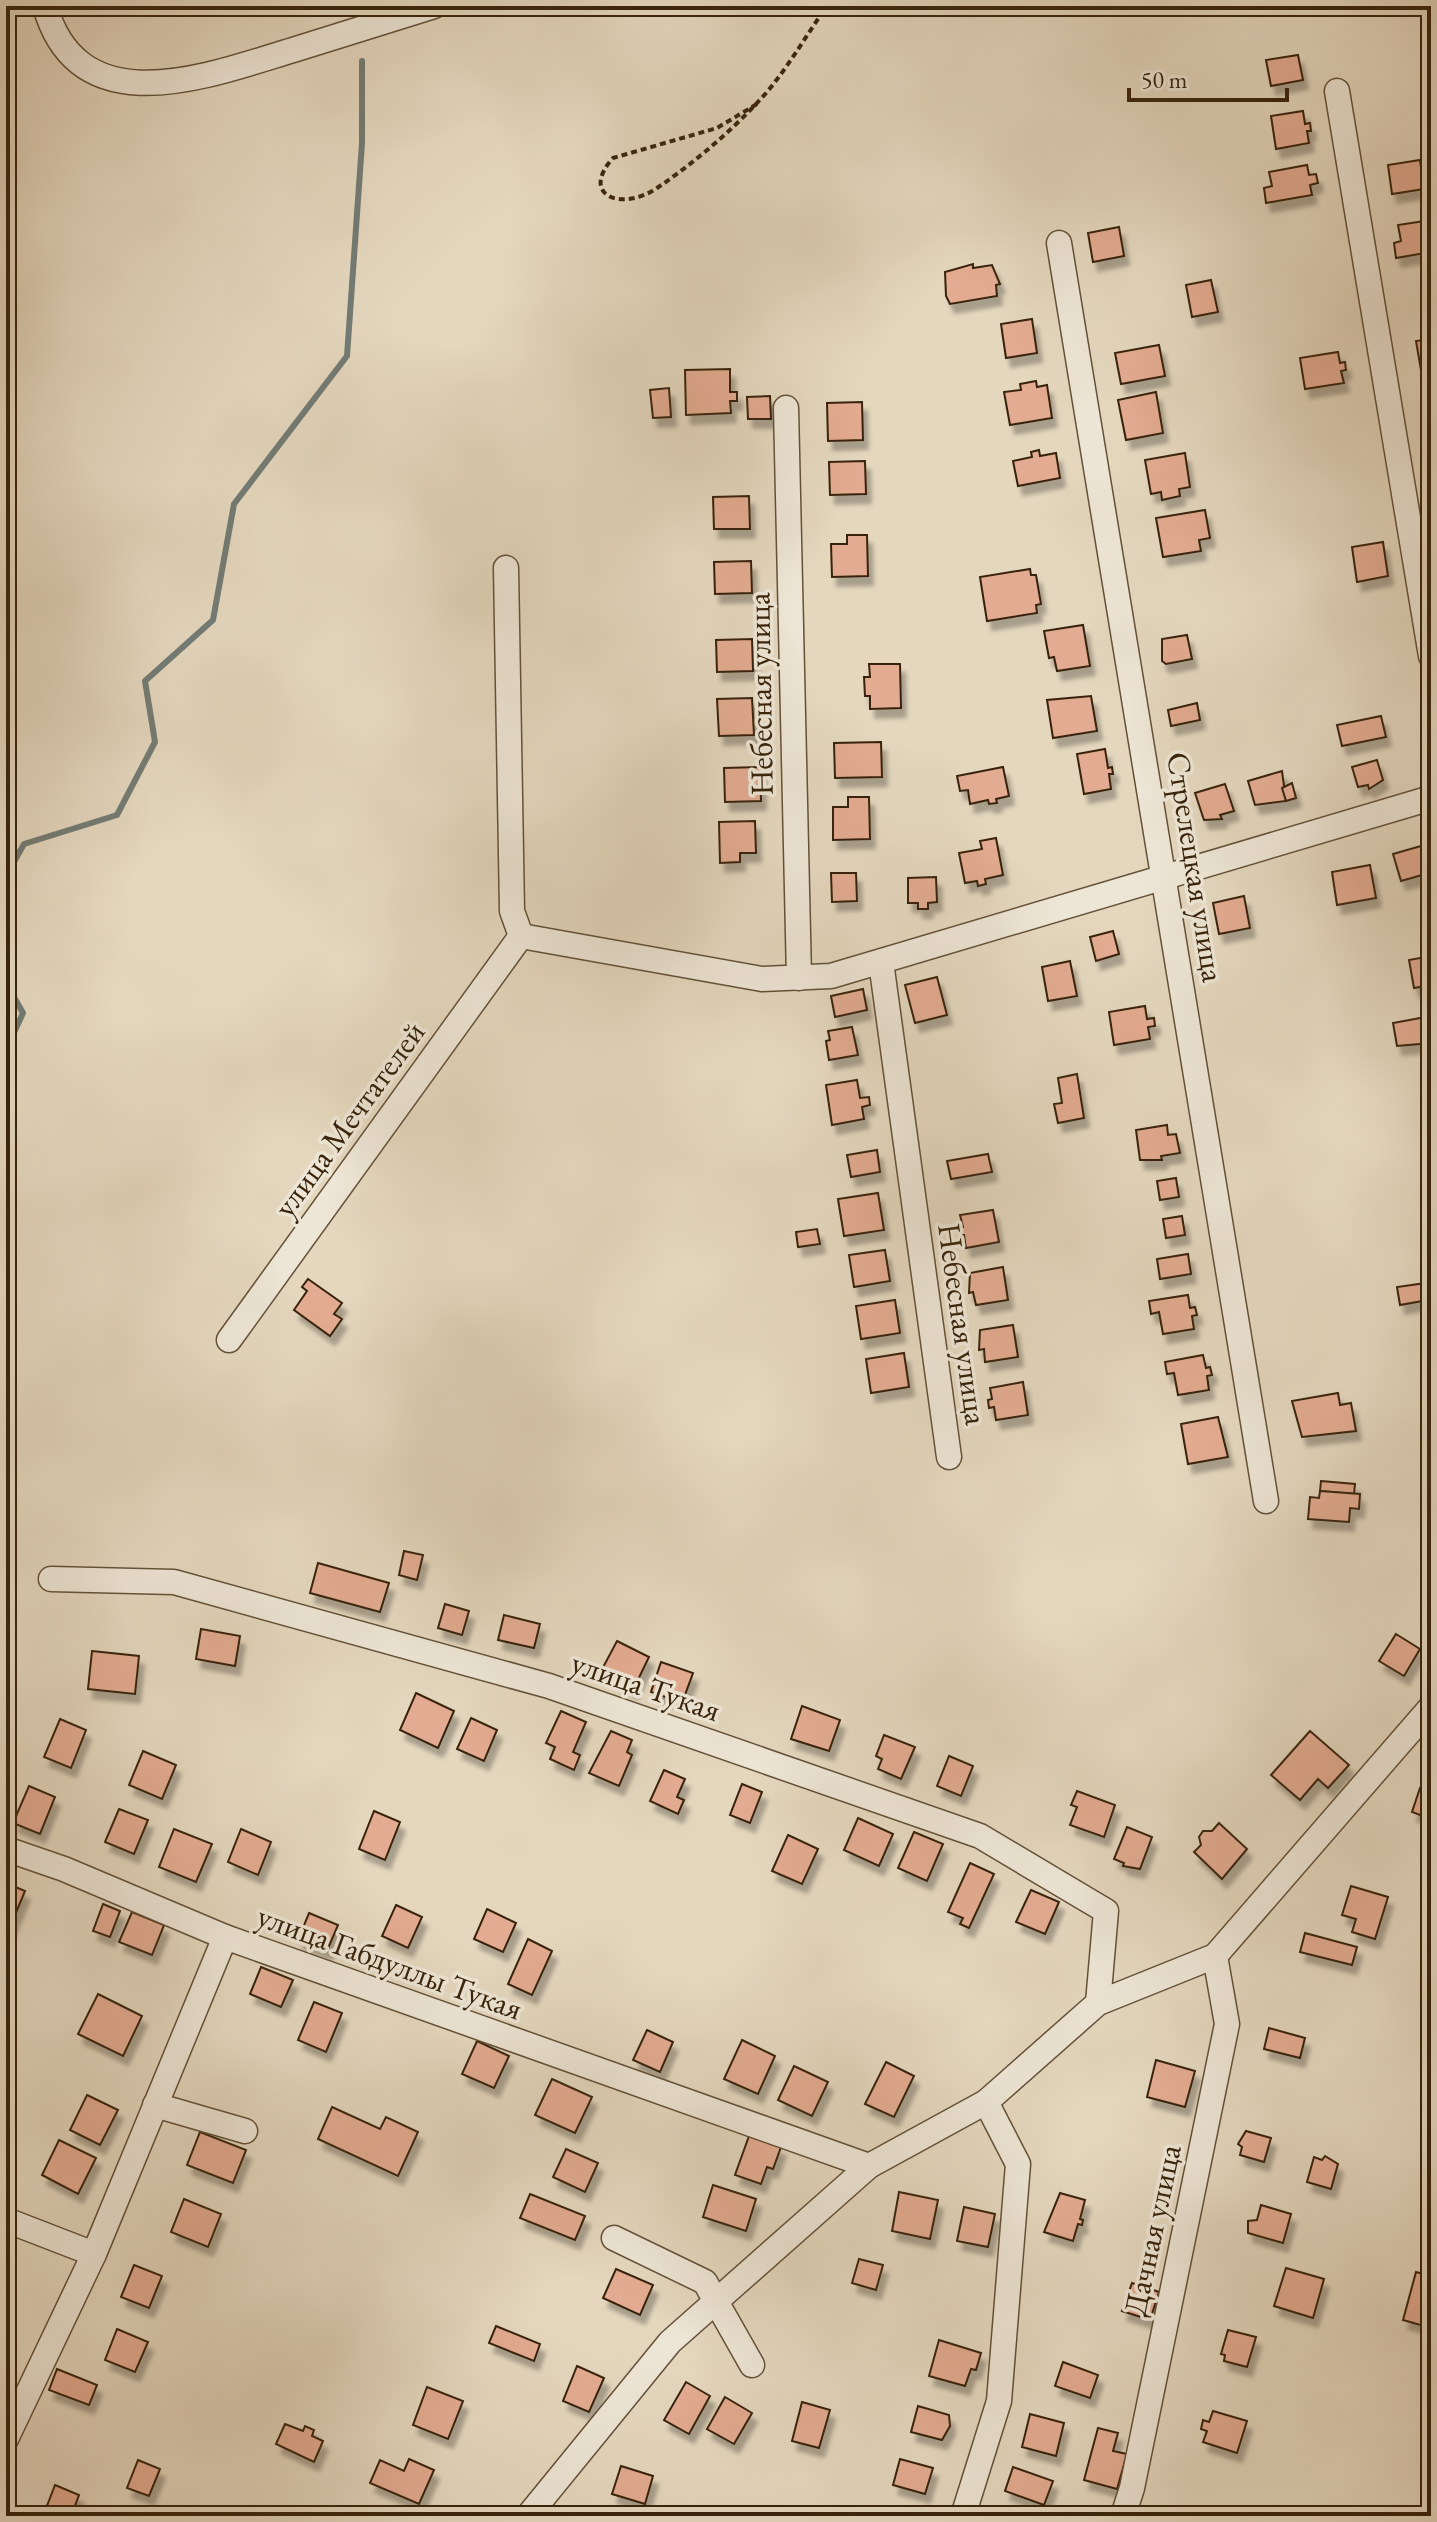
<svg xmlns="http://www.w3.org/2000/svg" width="1437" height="2522" viewBox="0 0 1437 2522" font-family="'EB Garamond',serif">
<defs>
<filter id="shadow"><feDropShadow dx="5" dy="9" stdDeviation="2" flood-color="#0004"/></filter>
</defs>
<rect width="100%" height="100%" fill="#e4d7be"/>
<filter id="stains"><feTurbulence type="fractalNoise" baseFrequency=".0025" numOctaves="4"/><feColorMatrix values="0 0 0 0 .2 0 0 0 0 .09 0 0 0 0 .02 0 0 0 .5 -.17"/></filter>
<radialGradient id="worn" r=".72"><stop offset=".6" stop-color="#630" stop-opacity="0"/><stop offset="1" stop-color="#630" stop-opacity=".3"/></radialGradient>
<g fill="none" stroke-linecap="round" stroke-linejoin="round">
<g stroke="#737c75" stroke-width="6">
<polyline points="6,876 24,844 117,815 155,742 145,681 213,620 234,504 347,356 362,143 362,61"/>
<polyline points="6,983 23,1013 6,1050"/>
<polyline points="6,1121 6,1127"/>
</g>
</g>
<g fill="#e3ab91" stroke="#38240b" stroke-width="2" filter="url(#shadow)">
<polygon points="1298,55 1303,80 1271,86 1266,60"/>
<polygon points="1303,111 1305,124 1310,123 1311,131 1307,131 1309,143 1276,149 1271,116"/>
<polygon points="1420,160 1424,189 1392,194 1388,165"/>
<polygon points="1307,165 1309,175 1316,174 1318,183 1310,185 1312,195 1266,203 1264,188 1272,186 1269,172"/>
<polygon points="1431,220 1431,252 1396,258 1394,243 1401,241 1398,225"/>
<polygon points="1119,227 1124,256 1093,262 1088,233"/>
<polygon points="973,264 973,268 992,265 1000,284 996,285 997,296 950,304 946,296 945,272"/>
<polygon points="1211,280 1218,312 1192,317 1186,285"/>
<polygon points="1032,319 1037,353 1006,358 1001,324"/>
<polygon points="1431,339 1431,369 1421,370 1416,341"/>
<polygon points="1159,345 1165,376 1121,384 1115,353"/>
<polygon points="1338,352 1340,363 1345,362 1346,370 1341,371 1344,383 1305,389 1300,358"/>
<polygon points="730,369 730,392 737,392 737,401 730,401 731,413 686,415 685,370"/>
<polygon points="1036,381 1037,387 1047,385 1052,418 1010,425 1004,392 1021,390 1020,384"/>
<polygon points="669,388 671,417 653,418 650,390"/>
<polygon points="1156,392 1163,433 1126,440 1118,400"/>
<polygon points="770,396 771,419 748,419 747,397"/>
<polygon points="862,402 863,440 828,441 827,403"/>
<polygon points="1039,450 1040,456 1056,453 1060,478 1018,486 1013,461 1032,457 1031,452"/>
<polygon points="1185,453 1190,487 1179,489 1180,496 1162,500 1161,492 1151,494 1145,460"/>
<polygon points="865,461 866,494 830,495 829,462"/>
<polygon points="749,496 750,529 714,529 713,497"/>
<polygon points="1205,510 1210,538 1199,540 1201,551 1163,557 1156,518"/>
<polygon points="847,535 867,535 868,576 832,577 831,544 847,544"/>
<polygon points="1383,542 1388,576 1357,582 1352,547"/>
<polygon points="751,561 752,593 715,594 714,562"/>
<polygon points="1030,569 1031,575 1036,575 1041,604 1036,605 1037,613 987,621 980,577"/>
<polygon points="1083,625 1090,666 1057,671 1054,657 1049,658 1044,631"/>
<polygon points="1187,635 1192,659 1166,664 1162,661 1162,639"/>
<polygon points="752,639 753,671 717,672 716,640"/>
<polygon points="869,664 900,664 901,708 870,709 870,696 865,696 864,677 870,677"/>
<polygon points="1091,696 1097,731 1053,738 1047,700"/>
<polygon points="752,698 754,735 719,736 717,699"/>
<polygon points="1197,703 1200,720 1171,726 1168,710"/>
<polygon points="1381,716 1386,737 1342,746 1337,725"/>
<polygon points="881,742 882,777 835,778 834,743"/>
<polygon points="1105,749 1108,768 1112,767 1113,774 1109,774 1111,789 1084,794 1077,754"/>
<polygon points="1377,760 1383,780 1369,789 1368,785 1358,787 1352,767"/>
<polygon points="760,767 761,801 725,802 724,768"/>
<polygon points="1003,767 1009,796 996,799 997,803 989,804 988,800 970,804 968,790 960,791 957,776"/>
<polygon points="1282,771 1286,801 1255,805 1248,781"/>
<polygon points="1292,783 1296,798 1286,801 1282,788"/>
<polygon points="1225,784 1234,811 1220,815 1222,819 1204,820 1195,793"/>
<polygon points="848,797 869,797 870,839 833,840 833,807 848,807"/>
<polygon points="755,821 756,853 740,853 740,862 720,863 719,822"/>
<polygon points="996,838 1003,875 985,879 986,884 978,886 977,881 965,883 959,853 982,849 980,841"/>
<polygon points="1421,846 1429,873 1401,881 1393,854"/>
<polygon points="1370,865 1376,898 1337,905 1332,872"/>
<polygon points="831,873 856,873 857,901 832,902"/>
<polygon points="936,877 937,902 928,903 928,909 918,909 918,903 908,903 908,878"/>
<polygon points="1244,896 1250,928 1219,934 1213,903"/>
<polygon points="1113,931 1119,954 1096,961 1090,937"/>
<polygon points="1431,956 1431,985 1414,988 1409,960"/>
<polygon points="1070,961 1077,996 1048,1001 1042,967"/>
<polygon points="937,977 947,1015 915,1023 905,985"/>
<polygon points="863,989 867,1010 835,1017 831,996"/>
<polygon points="1145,1006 1147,1019 1154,1018 1155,1026 1148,1027 1150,1039 1114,1045 1109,1012"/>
<polygon points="1431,1016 1431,1043 1397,1046 1393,1023"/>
<polygon points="852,1027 858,1055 829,1060 826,1041 830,1040 828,1031"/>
<polygon points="1077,1074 1084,1118 1058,1123 1054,1104 1062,1103 1058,1078"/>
<polygon points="857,1080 860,1098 869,1097 870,1105 862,1107 864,1119 832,1125 826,1085"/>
<polygon points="1167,1125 1168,1135 1176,1134 1180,1153 1161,1156 1162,1160 1140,1160 1136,1130"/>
<polygon points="877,1150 880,1172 851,1177 847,1155"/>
<polygon points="988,1154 992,1172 951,1179 947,1161"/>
<polygon points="1176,1178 1179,1197 1160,1200 1157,1181"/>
<polygon points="878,1193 884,1230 844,1236 838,1199"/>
<polygon points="993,1210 999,1242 966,1248 964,1235 959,1235 958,1228 963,1227 960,1215"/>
<polygon points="1182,1216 1185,1235 1166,1238 1163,1219"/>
<polygon points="817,1229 820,1244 798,1247 796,1232"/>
<polygon points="885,1250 890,1281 854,1287 849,1255"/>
<polygon points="1188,1254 1191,1274 1160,1279 1157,1259"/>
<polygon points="1003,1267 1008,1300 976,1305 973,1292 969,1293 970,1273"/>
<polygon points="308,1279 342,1303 334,1314 342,1319 330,1336 294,1310 307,1291 302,1287"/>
<polygon points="1426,1283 1428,1300 1400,1305 1397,1287"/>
<polygon points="1188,1295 1190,1308 1195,1307 1197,1315 1192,1316 1194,1329 1163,1334 1159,1312 1151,1314 1149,1301"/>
<polygon points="895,1300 900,1333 861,1339 856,1306"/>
<polygon points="1013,1325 1018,1357 985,1362 984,1349 979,1350 980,1330"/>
<polygon points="904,1353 909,1387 871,1393 866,1359"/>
<polygon points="1203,1355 1206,1368 1210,1367 1212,1375 1207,1376 1209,1390 1178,1395 1174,1373 1167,1374 1165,1362"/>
<polygon points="1023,1382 1028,1415 996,1420 994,1407 989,1408 988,1400 992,1399 990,1388"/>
<polygon points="1338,1393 1340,1405 1351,1403 1356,1431 1302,1437 1292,1401"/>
<polygon points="1218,1417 1228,1457 1188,1464 1181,1424"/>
<polygon points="1321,1481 1355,1484 1354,1494 1320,1491"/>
<polygon points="1320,1491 1360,1494 1359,1509 1350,1508 1349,1522 1308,1519 1310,1497 1319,1498"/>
<polygon points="404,1551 423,1555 417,1580 399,1575"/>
<polygon points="318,1563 389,1583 380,1612 310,1593"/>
<polygon points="445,1604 469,1611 462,1635 438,1628"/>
<polygon points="504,1615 540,1624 534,1648 498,1640"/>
<polygon points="201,1629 240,1636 235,1666 196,1659"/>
<polygon points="1396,1634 1420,1649 1404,1676 1379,1661"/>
<polygon points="617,1641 649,1657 633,1690 600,1673"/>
<polygon points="92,1651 139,1656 135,1694 88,1689"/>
<polygon points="661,1662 693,1673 682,1703 651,1692"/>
<polygon points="416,1693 454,1711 438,1748 400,1730"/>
<polygon points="802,1706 840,1720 829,1751 791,1739"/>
<polygon points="561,1711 586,1722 573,1752 580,1755 574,1770 550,1759 555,1747 546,1743"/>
<polygon points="471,1718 497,1730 484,1761 457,1749"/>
<polygon points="60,1719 86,1730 71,1768 44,1757"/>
<polygon points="611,1731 632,1740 627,1752 632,1755 619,1786 589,1773"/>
<polygon points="1310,1731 1349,1765 1328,1788 1318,1779 1300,1800 1271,1775"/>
<polygon points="884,1735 915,1747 901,1779 878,1769 882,1759 876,1756"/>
<polygon points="143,1751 176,1765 162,1799 129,1785"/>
<polygon points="949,1756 973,1766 961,1796 937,1786"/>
<polygon points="664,1770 685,1779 677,1797 684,1800 678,1814 650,1801"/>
<polygon points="742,1784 762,1792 750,1823 730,1815"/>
<polygon points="29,1786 55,1797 40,1834 13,1823"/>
<polygon points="1420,1788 1431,1792 1431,1819 1412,1812"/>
<polygon points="1077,1791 1115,1805 1104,1837 1070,1825 1077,1807 1071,1805"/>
<polygon points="119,1809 148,1820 134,1854 105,1842"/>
<polygon points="374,1811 400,1822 385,1860 359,1849"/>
<polygon points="858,1818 893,1834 879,1866 844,1850"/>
<polygon points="1219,1823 1247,1849 1222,1879 1194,1852 1201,1845 1199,1837 1203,1831 1212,1831"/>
<polygon points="1127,1827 1152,1837 1140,1869 1123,1866 1124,1863 1114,1859"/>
<polygon points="174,1829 212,1844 196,1882 159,1867"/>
<polygon points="241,1829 271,1842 258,1875 228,1862"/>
<polygon points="914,1832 943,1844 927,1881 898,1868"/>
<polygon points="788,1835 818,1849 802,1884 772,1871"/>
<polygon points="970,1863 994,1874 969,1928 960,1924 963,1918 948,1912"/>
<polygon points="6,1883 25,1891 6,1937"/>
<polygon points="1351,1886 1388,1897 1375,1939 1352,1932 1356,1919 1342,1915"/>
<polygon points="1031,1890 1059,1902 1045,1934 1016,1922"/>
<polygon points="103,1904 120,1911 110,1937 93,1931"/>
<polygon points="396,1905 422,1917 408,1948 382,1936"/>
<polygon points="487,1909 516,1923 503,1952 474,1939"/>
<polygon points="132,1912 164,1925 152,1955 119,1942"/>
<polygon points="309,1913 338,1925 327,1951 298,1940"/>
<polygon points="1305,1933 1357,1947 1352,1965 1300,1952"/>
<polygon points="528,1939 552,1951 532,1995 508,1984"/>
<polygon points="261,1967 293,1980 281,2007 250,1994"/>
<polygon points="98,1994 142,2016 123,2056 78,2034"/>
<polygon points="314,2002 342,2013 326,2052 298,2040"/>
<polygon points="1269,2028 1305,2038 1300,2058 1264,2049"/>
<polygon points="647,2030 673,2042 660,2072 633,2060"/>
<polygon points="742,2040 775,2056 758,2094 724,2079"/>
<polygon points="477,2041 509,2056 494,2088 462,2074"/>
<polygon points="1156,2060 1195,2071 1185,2107 1147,2097"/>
<polygon points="886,2062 914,2076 894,2117 865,2104"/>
<polygon points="794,2066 828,2082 812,2116 778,2100"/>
<polygon points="552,2079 592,2097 575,2133 535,2115"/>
<polygon points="87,2095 118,2110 100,2145 70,2130"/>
<polygon points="332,2107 380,2129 386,2117 418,2132 398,2176 318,2139"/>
<polygon points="1246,2131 1271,2138 1264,2162 1240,2155 1242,2147 1238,2144"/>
<polygon points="200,2132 246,2150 233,2183 187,2165"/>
<polygon points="749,2136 781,2147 773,2169 767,2167 761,2184 735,2175"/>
<polygon points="59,2140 96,2158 78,2194 42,2175"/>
<polygon points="566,2149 598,2163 585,2192 553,2177"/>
<polygon points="1325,2156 1338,2164 1331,2189 1307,2182 1314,2157 1322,2160"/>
<polygon points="713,2185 756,2199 746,2231 703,2217"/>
<polygon points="899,2192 938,2200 930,2239 892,2231"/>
<polygon points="1060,2193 1085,2200 1080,2219 1083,2220 1082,2225 1078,2224 1073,2241 1044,2232"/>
<polygon points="530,2194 585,2216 575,2240 520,2218"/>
<polygon points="184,2199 221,2214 208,2247 171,2232"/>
<polygon points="1431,2201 1431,2227 1424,2225"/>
<polygon points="1261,2205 1291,2214 1283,2243 1248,2233 1248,2221 1257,2220"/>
<polygon points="964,2207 995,2214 988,2247 957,2241"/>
<polygon points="859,2259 883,2265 876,2290 852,2283"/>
<polygon points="134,2265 162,2276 149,2308 121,2297"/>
<polygon points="1286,2268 1324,2279 1313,2318 1274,2306"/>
<polygon points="616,2269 653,2285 640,2315 603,2298"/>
<polygon points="1416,2272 1431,2276 1431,2328 1403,2320"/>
<polygon points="1132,2283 1159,2292 1150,2320 1122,2311"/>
<polygon points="496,2326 540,2344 534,2361 489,2343"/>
<polygon points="117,2329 148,2342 135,2372 105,2360"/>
<polygon points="1228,2330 1256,2337 1247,2367 1224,2361 1225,2355 1221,2354"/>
<polygon points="939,2340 981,2353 976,2370 971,2369 965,2386 929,2376"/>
<polygon points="1063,2362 1098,2375 1090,2398 1055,2386"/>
<polygon points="577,2366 604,2378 589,2412 563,2401"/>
<polygon points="57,2369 97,2385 89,2405 49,2390"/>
<polygon points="686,2382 710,2396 689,2434 664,2420"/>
<polygon points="427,2387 463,2401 448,2439 413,2425"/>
<polygon points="725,2397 752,2413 734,2444 707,2429"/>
<polygon points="802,2402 830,2410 819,2448 792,2441"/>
<polygon points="918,2406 949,2415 950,2426 942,2440 911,2432"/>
<polygon points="1213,2411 1247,2421 1237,2453 1203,2442 1207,2431 1201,2429 1203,2420 1209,2422"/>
<polygon points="1030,2414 1064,2423 1056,2456 1022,2447"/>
<polygon points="285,2424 303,2431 305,2426 314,2430 312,2436 323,2441 314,2462 276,2444"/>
<polygon points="1098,2428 1118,2433 1113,2451 1127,2454 1117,2489 1084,2480"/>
<polygon points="409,2459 434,2470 419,2504 370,2483 380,2460 404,2471"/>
<polygon points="900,2459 933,2468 925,2494 893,2485"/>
<polygon points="138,2460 160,2469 149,2496 127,2488"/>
<polygon points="621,2466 653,2476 645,2504 612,2494"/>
<polygon points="1013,2467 1053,2481 1044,2505 1005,2491"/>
<polygon points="55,2485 79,2495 71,2516 45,2511"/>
</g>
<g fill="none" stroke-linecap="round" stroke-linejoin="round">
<defs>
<g id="minor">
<path d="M45 6C79 127 210 75 293 50 340 35 387 21 434 6"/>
<polyline points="1337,91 1431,656"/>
<polyline points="1059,243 1266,1501"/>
<polyline points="786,408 799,978"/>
<polyline points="506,568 512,911 521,936"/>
<polyline points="521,936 762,979 831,976 1431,798"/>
<polyline points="881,962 949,1457"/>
<polyline points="229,1340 521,936"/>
<polyline points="51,1579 174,1582 549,1686 980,1836 1106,1911 1098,2003"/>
<polyline points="6,1849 64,1869 225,1937"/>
<polyline points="155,2105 245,2131"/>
<polyline points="6,2220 94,2254"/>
<polyline points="614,2238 705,2282 752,2365"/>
<polyline points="6,2439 94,2254 225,1937 869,2166"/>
<polyline points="528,2516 670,2342 869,2166 986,2102 1098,2003 1215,1956 1431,1707"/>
<polyline points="963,2516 999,2401 1018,2164 986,2102"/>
<polyline points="1123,2516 1132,2488 1227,2024 1215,1956"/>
</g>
</defs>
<use href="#minor" stroke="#635138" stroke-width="27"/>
<path stroke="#38240b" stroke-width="4" stroke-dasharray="6 4" stroke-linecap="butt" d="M757 104 717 128 613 158C579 196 622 212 657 188 691 165 727 135 755 105 783 77 804 38 827 6"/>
<use href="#minor" stroke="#ede5d5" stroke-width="24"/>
</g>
<g text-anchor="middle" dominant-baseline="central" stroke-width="7" stroke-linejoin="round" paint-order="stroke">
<g font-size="32" fill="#38240b" stroke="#ede5d5">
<text transform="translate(760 694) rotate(-91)">Небесная улица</text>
<text transform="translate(1196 867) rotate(81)">Стрелецкая улица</text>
<text transform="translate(349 1119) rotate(-54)">улица Мечтателей</text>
<text transform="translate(963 1324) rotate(82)">Небесная улица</text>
<text transform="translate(646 1686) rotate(19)">улица Тукая</text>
<text transform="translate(390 1962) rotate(20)">улица Габдуллы Тукая</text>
<text transform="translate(1152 2230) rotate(-78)">Дачная улица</text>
</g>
</g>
<rect width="1437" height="2522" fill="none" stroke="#e4d7be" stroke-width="32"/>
<rect x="8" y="8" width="1421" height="2506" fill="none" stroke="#38240b" stroke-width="4"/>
<rect x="16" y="16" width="1405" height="2490" fill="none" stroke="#38240b" stroke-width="2"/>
<path d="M1129 88v12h158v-12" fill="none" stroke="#38240b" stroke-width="4"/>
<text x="1141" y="88" font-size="24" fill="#38240b" stroke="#ede5d5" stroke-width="6" paint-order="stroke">50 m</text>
<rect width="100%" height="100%" filter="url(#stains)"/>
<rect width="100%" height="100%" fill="url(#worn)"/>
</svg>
